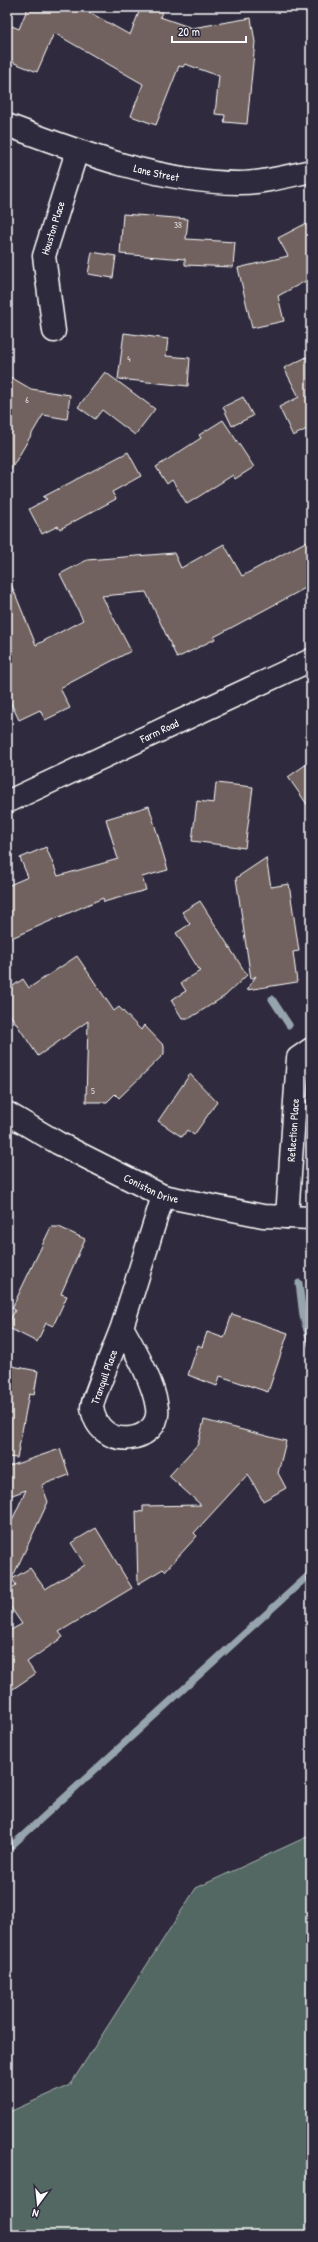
<svg xmlns="http://www.w3.org/2000/svg" width="318" height="2242" viewBox="0 0 318 2242" font-family="'Patrick Hand',sans-serif">
<rect width="100%" height="100%" fill="#2f2a3d"/>
<filter id="ink" filterUnits="userSpaceOnUse"><feTurbulence type="fractalNoise" baseFrequency=".025" numOctaves="2"/><feDisplacementMap in="SourceGraphic" scale="8" xChannelSelector="R" yChannelSelector="G"/><feConvolveMatrix kernelMatrix="1 2 1 2 8 2 1 2 1" color-interpolation-filters="sRGB"/></filter>
<g filter="url(#ink)">
<polygon fill="#526863" stroke="#a8b4b1" points="311,1835 311,2235 7,2235 7,2113 70,2085 196,1888"/>
<g fill="none" stroke-linecap="round" stroke-linejoin="round">
<g stroke="#96a4ae" stroke-width="7">
<polyline points="272,999 289,1025"/>
<polyline points="299,1283 303,1316 311,1345"/>
<polyline points="7,1850 311,1573"/>
</g>
</g>
<g fill="#71625f" stroke="#fff">
<polygon points="28,7 80,7 130,35 141,7 164,7 160,17 192,28 251,18 255,42 247,124 224,122 225,115 215,114 219,76 185,64 183,67 179,66 156,125 131,116 143,84 54,33 37,72 7,60 7,24 19,29"/>
<polygon points="123,214 188,219 186,239 235,242 233,267 185,265 185,259 120,254"/>
<polygon points="305,224 311,235 311,278 278,296 284,321 252,328 238,268 288,256 278,238"/>
<polygon points="92,252 116,256 113,278 88,274"/>
<polygon points="124,333 168,339 166,356 190,358 188,386 118,379"/>
<polygon points="311,355 311,427 293,436 279,407 299,397 284,368"/>
<polygon points="105,372 155,409 135,435 102,410 95,419 78,407"/>
<polygon points="7,375 31,389 70,395 67,419 43,415 7,476"/>
<polygon points="243,397 253,416 232,426 223,407"/>
<polygon points="223,420 254,467 235,479 233,475 187,504 172,480 167,484 156,467 201,438 199,435"/>
<polygon points="128,452 141,476 112,492 116,499 60,529 58,526 42,534 29,509 47,499 43,497"/>
<polygon points="311,539 311,585 214,637 215,639 177,658 146,592 102,596 131,651 60,688 70,708 45,720 40,710 19,720 7,695 7,574 36,645 83,620 60,574 87,560 174,553 181,568 224,544 242,576"/>
<polygon points="311,761 311,810 288,777"/>
<polygon points="216,783 253,787 245,848 192,841 197,801 214,803"/>
<polygon points="149,806 168,870 142,877 146,890 104,902 103,898 7,940 7,886 28,877 20,858 46,847 58,876 118,859 106,819"/>
<polygon points="266,858 271,887 289,884 299,951 293,952 297,982 247,990 256,976 251,979 236,878"/>
<polygon points="200,901 247,975 225,996 190,1018 182,1018 171,1000 186,991 181,983 200,971 176,933 190,924 182,912"/>
<polygon points="77,956 114,1011 119,1007 141,1030 144,1025 164,1046 164,1054 119,1098 115,1094 107,1102 86,1102 88,1021 38,1056 7,1010 7,990 23,979 29,988"/>
<polygon points="190,1074 217,1102 194,1135 187,1130 182,1137 158,1121"/>
<polygon points="51,1227 59,1227 85,1239 61,1294 67,1296 53,1326 46,1323 37,1342 7,1327 15,1310 12,1308"/>
<polygon points="232,1314 288,1333 268,1392 220,1376 217,1386 188,1375 198,1345 202,1347 207,1332 224,1338"/>
<polygon points="7,1365 38,1371 34,1395 29,1394 17,1458 7,1457"/>
<polygon points="204,1420 286,1441 278,1473 286,1488 263,1501 248,1474 194,1533 197,1536 165,1571 163,1569 138,1584 136,1511 143,1512 143,1506 201,1505 169,1476 198,1444"/>
<polygon points="60,1449 69,1475 42,1485 48,1502 7,1589 7,1531 26,1490 7,1497 7,1467"/>
<polygon points="96,1528 132,1588 59,1632 63,1637 27,1662 35,1674 7,1693 7,1632 22,1624 7,1602 7,1591 16,1585 12,1579 30,1568 45,1589 85,1565 71,1543"/>
</g>
<g fill="none" stroke-linecap="round" stroke-linejoin="round">
<defs>
<g id="street">
<path id="s1" d="M7 125C82 153 158 182 239 183 263 183 288 176 311 171"/>
<path id="s2" d="M54 331 44 256 77 151"/>
<path id="s3" d="M7 802 311 660"/>
<path id="s4" d="M7 1113 58 1143 163 1196 263 1216 311 1218"/>
<path id="s5" d="M287 1217 298 1058 311 1049"/>
<path d="M122 1327C118 1339 92 1399 92 1407 98 1454 162 1443 157 1408 154 1383 135 1350 122 1327L163 1196"/>
</g>
</defs>
<use href="#street" stroke="#fff" stroke-width="25"/>
<use href="#street" stroke="#2f2a3d" stroke-width="22"/>
</g>
</g>
<g text-anchor="middle" dominant-baseline="central" stroke-width="3" stroke-linejoin="round" paint-order="stroke">
<g font-size="9" fill="#dcd8d7">
<text x="178" y="225">38</text>
<text x="129" y="359">4</text>
<text x="27" y="400">6</text>
<text x="93" y="1091">5</text>
</g>
<g font-size="11" fill="#fff" stroke="#2f2a3d">
<text stroke="none"><textPath href="#s1" startOffset="157">Lane Street</textPath></text>
<text stroke="none"><textPath href="#s2" startOffset="105">Houston Place</textPath></text>
<text stroke="none"><textPath href="#s3" startOffset="168">Farm Road</textPath></text>
<text stroke="none"><textPath href="#s5" startOffset="87">Reflection Place</textPath></text>
<text stroke="none"><textPath href="#s4" startOffset="163">Coniston Drive</textPath></text>
<text transform="translate(104 1377) rotate(-70)">Tranquil Place</text>
</g>
</g>
<rect width="318" height="2242" fill="none" stroke="#2f2a3d" stroke-width="24"/>
<rect x="12" y="12" width="294" height="2218" fill="none" stroke="#fff" stroke-width="1.5" filter="url(#ink)"/>
<g transform="translate(38 2204) rotate(195)" stroke="#2f2a3d" stroke-width="3" paint-order="stroke">
<path d="M0-3L7 15L0 10L-7 15Z" fill="#ffffff"/>
<text y="-6" font-size="11" font-weight="bold" text-anchor="middle" fill="#ffffff">N</text>
</g>
<path d="M172 36v6h74v-6" fill="none" stroke="#ffffff" stroke-width="2"/>
<text x="178" y="36" font-size="12" fill="#ffffff" stroke="#2f2a3d" stroke-width="3" paint-order="stroke">20 m</text>
</svg>
